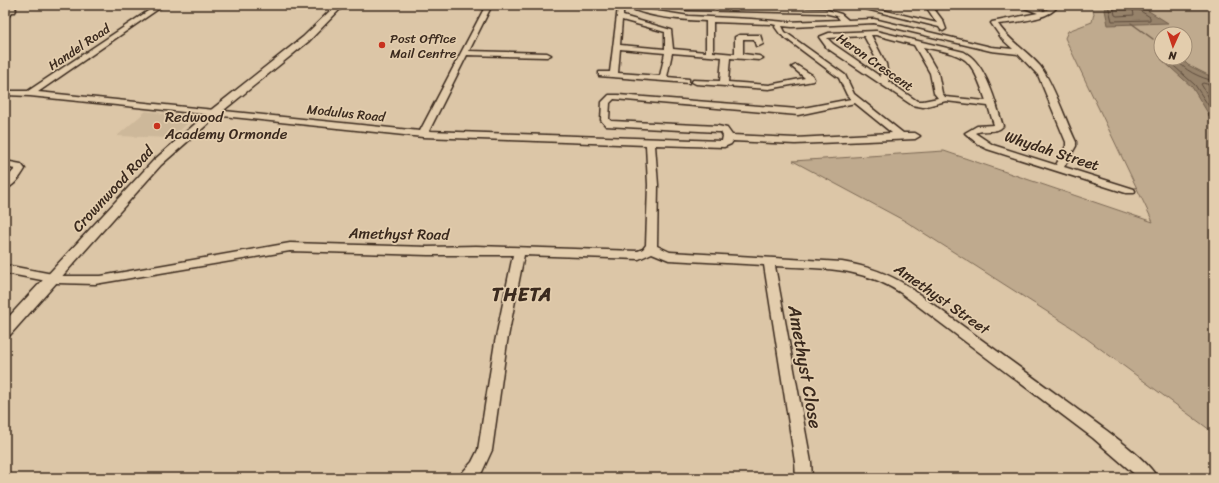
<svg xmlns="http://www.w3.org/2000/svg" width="1219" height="483" viewBox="0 0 1219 483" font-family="Sriracha,sans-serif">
<rect width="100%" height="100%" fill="#dcc6a7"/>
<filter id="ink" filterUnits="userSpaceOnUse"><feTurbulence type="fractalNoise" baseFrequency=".025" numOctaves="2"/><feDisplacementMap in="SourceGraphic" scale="8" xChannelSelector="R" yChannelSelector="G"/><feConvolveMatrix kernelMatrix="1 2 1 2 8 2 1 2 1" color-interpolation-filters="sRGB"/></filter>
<g filter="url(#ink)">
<polygon fill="#cdb89a" points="146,111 161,113 159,115 165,113 195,116 172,138 117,136"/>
<path fill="#bfaa8e" stroke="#7d6a56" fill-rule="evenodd" d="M1090 5H1214V433L1071 327 905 221 793 161 944 151 1153 222 1065 38 1068 31 1092 22 1094 13ZM1161 34H1185V58H1161Z"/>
<g fill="#96826b" stroke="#725f4c">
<polygon points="1104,5 1139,5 1168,23 1108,25"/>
<polygon points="1161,59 1183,60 1188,65 1214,78 1214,118 1211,118 1192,87"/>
</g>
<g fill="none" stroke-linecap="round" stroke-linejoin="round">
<g stroke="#5f4d3d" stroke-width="1">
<polyline points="1108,5 1112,21 1150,20 1150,17 1139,10 1137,5"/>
<polyline points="1113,5 1115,15 1117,16 1134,15 1132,5"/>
<polyline points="1165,58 1195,85 1214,114"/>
<path d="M1176 58C1182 70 1201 78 1214 81"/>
<polyline points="1214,86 1203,83 1201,84 1214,106"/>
</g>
<polyline stroke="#725f4c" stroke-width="1.5" points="1131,23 1153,39"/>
<polyline stroke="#725f4c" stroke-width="2" points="1209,115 1214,123"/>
<defs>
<g id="minor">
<polygon points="12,5 18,5 7,18 5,19 5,13"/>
<path d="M157 5H164L38 92 420 131 486 5H492L469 51 547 53 551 55 547 57 467 55 429 131 722 141 723 136 721 132H718L606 126 601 120 602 102 609 95H618L798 109 851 99 847 95 839 78 780 34 775 27 776 25 772 24 713 22V52L735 54V37L739 35H760L763 44 759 46H756L754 39H743V54L759 56 763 58 759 60 730 58 728 82 769 85 805 78 792 67 796 65 812 75 814 79 813 81 769 89 696 84 692 82 693 80 720 81 722 57 672 53 667 77 689 79V83L599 76V72H610L618 7 623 8V16L671 30 673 49 706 52V21C685 20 641 17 626 5H635L650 10 689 16 751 19 786 22 840 20 837 16 824 13 687 10 667 5 824 9 841 14 848 20 874 19 991 47 1013 49 1002 39 991 23 992 22 1038 13 1017 5H1027L1044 11 1050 8 1052 5H1058C1051 20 1014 22 998 24 1009 41 1027 51 1040 66 1053 83 1066 121 1076 142V146L1064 167 1134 189 1135 191 1134 193H1126L987 149 979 145 965 133 977 126 994 125 988 106 946 101 923 107 912 105 827 48 819 37 829 33 876 31 964 52C986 63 996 104 1003 126 997 134 984 129 975 133L993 145 1056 165 1066 146V142L1038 75 1018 54 991 51 874 23 792 27 782 26 785 32 845 75 854 94 903 133H915L920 136 915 139 795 144 733 141 731 144 724 147 655 145 658 185 657 246 670 252 842 262C867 266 888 273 909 287 964 327 1019 367 1074 407 1093 421 1148 458 1157 478H1139L1093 438 901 293C860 266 822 269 775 266L811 462 812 478H796L795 462 764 265 669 260 652 253 639 259 524 255 507 342 492 450 482 472 477 478H459L462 473 472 462 478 450 495 342 513 255H428L290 251 95 284 57 283 5 273V265L63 276H101L290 243 428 247 476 246 638 251 643 249 646 245 648 185 646 145 423 137 30 96 5 95V91H28ZM622 20 665 32V49L620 45ZM871 35H876L914 45 930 73 934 93 938 98 923 101H917L889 82 886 64ZM864 36 879 64 881 77 833 44 827 38ZM923 47C935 50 951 51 962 58 974 64 982 89 986 101L945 97 942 93 938 73ZM620 49 665 53 660 76 618 73ZM614 99 798 115 855 103 892 133 795 138 732 135 727 128 718 126 611 121 609 119 610 103Z"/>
<polygon points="850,5 861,5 937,23 925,5 931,5 943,21 946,29 943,31 941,30 939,27"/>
<path d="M5 161 21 164 25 169C21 176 13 187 5 189V180L15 169 5 167Z"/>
</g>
<g id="major">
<polygon points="5,5 12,5 16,10 15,12 9,12"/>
<polygon points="336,5 344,5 309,41 219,114 161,165 10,335 5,337 5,321 153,161 211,110 303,37"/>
</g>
</defs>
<use href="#minor" stroke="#3b2a1e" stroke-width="3"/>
<use href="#major" stroke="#3b2a1e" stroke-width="3"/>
<use href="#minor" fill="#e3cdad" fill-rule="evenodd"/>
<use href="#major" fill="#e3cdad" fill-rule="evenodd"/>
</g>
</g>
<g fill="#c8321e" stroke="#e3cdad" stroke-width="1.5">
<circle cx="382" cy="45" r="4"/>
<circle cx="157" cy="126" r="4"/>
</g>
<g text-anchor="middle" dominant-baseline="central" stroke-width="3.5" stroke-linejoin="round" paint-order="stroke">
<g font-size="13" fill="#3b2a1e" stroke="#e3cdad" text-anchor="start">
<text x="390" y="38">Post Office<tspan x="390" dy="15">Mail Centre</tspan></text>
</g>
<g font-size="13" fill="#3b2a1e" stroke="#e3cdad">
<text transform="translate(79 47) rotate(-34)">Handel Road</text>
<text transform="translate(875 62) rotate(35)">Heron Crescent</text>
<text transform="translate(346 113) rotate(6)">Modulus Road</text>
</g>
<g font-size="15" fill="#3b2a1e" stroke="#e3cdad" text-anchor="start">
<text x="165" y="117">Redwood<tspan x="165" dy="17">Academy Ormonde</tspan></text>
</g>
<g font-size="15" fill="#3b2a1e" stroke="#e3cdad">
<text transform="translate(1052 151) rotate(18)">Whydah Street</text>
<text transform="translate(113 189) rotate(-47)">Crownwood Road</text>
<text transform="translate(399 234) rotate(1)">Amethyst Road</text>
<text transform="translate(942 299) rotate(35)">Amethyst Street</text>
</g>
<g font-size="18" fill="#3b2a1e" stroke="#e3cdad">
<text transform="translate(805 367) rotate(80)">Amethyst Close</text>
</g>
<g font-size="19" font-weight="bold" letter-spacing="1" fill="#3b2a1e" stroke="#e3cdad">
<text x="522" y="294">THETA</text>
</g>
</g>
<rect width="1219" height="483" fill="none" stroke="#e3cdad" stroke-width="20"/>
<rect x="10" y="10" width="1199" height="463" fill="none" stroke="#3b2a1e" stroke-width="1.5" filter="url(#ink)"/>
<g transform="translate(1173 46) rotate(183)"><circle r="19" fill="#e3cdad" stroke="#a08c74"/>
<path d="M0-3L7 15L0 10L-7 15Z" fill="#c8321e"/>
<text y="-6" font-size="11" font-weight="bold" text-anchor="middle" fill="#3b2a1e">N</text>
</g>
</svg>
